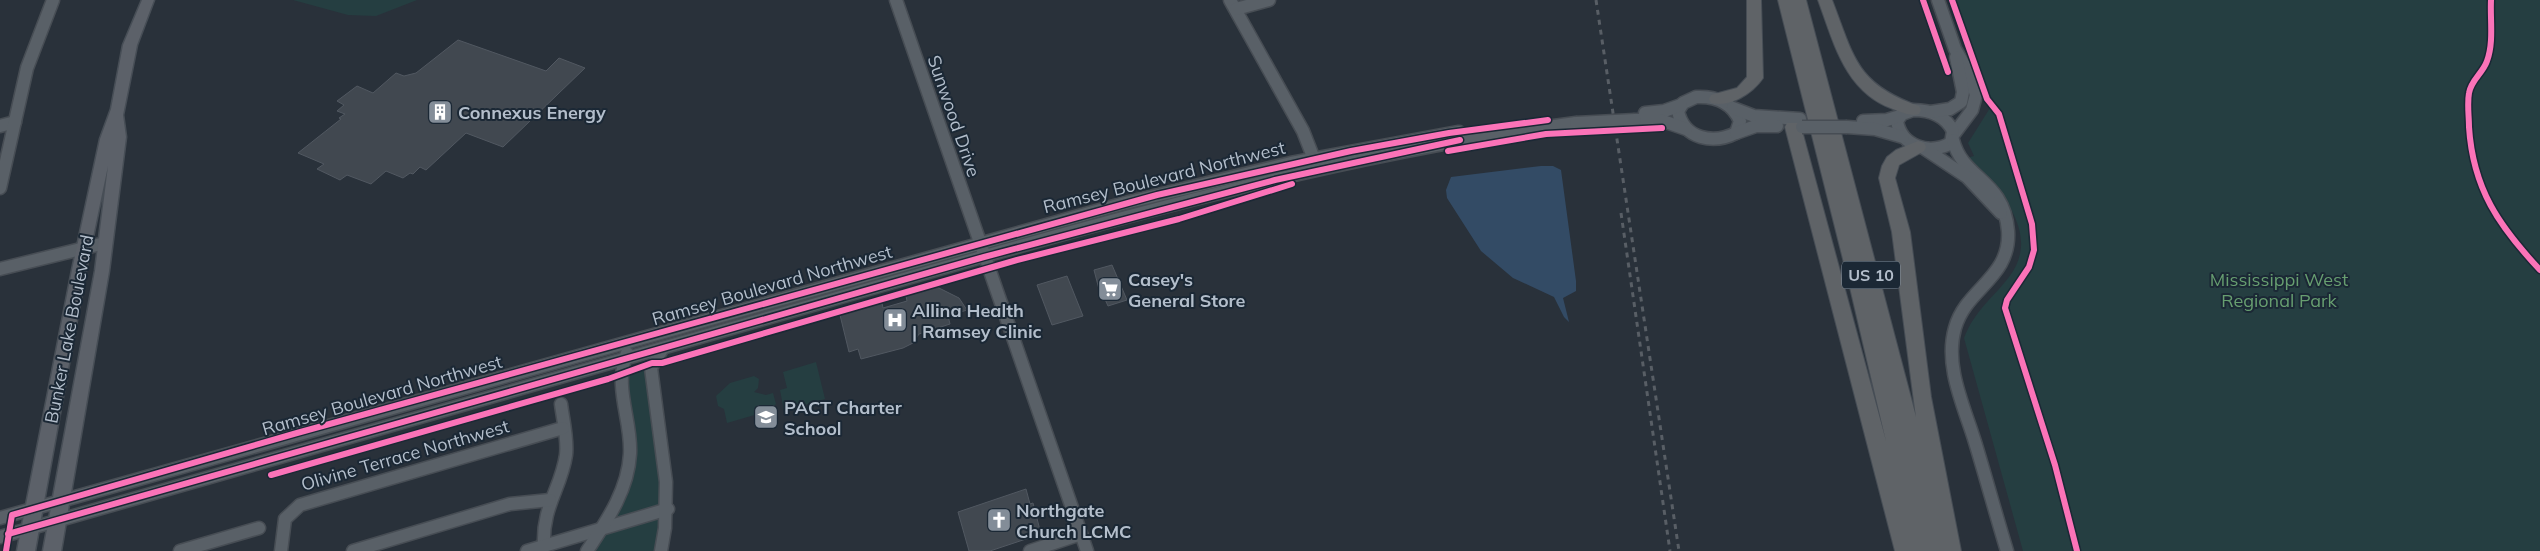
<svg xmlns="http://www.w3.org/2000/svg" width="2540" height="551" viewBox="0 0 2540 551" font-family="Mulish,sans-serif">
<rect width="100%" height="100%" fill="#29313a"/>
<g fill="#253e41">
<polygon points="293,0 417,0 376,16 348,15"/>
<path d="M1955 0H2540V551H2023L1964 338C1975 310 1992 299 2009 277 2043 233 1998 186 1966 158L1974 156 1968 143 1990 108 1991 100Z"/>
<path d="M643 361 648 362C655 424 666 488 656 551H592L629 481 627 377 630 368Z"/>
<polygon points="816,362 825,399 784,411 780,390 787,388 783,372"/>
<polygon points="754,376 759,379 758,388 754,392 766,395 773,393 776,404 768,411 727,423 724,409 718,406 716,396 730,383"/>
</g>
<polygon fill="#334b65" points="1541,166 1553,166 1561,170 1576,281 1576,291 1563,298 1569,322 1564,317 1554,297 1513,278 1481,251 1447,198 1446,190 1451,177"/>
<g fill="#414850" stroke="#515861">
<polygon points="458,40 546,71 559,58 585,68 503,147 466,133 426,170 420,167 413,174 410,173 403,178 386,171 371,184 347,175 340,180 317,169 324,164 298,153 341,119 339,118 345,114 337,111 344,105 337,101 357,86 373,93 396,73 404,76 416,73"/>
<polygon points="1112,265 1127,300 1108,306 1104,297 1101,297 1094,270"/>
<polygon points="1067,276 1083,316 1052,325 1037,285"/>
<polygon points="937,287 959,298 967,310 948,316 950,324 919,334 913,343 903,348 861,359 858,349 849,352 840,315 882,303 883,308 907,301 906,296"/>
<polygon points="1026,489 1030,504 1033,503 1041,534 990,551 969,551 958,512"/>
</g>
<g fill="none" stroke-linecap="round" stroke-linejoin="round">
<defs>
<g id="minor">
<polyline points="896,0 1087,551"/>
<polyline points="1230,0 1303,131 1314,159"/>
<polyline points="1938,0 1955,49 1970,75 1976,95 1972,110 1954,134"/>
<polyline points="1236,9 1269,0"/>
<path d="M1696 97C1715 96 1732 102 1740 121L1736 133C1714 144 1684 140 1678 111L1683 103Z"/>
<polyline points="1733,108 1754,116 1800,119"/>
<path d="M1913 110C1930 110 1945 115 1953 131L1951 143C1930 155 1901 147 1897 121L1902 114Z"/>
<polyline points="1931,112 1950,109 1961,102 1963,92 1956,57"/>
<polyline points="1645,113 1664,111 1681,105"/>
<polyline points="1635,120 1660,120 1686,129"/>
<polyline points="1863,121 1887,120 1900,116"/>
<polyline points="0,126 15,122"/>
<polyline points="1847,127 1875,129 1903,137"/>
<polyline points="1736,133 1756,126 1777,126"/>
<path d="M1953 140C1963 180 2004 179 2008 231 2011 278 1966 288 1955 328 1944 366 1964 406 1975 442 1986 478 1996 515 2007 551"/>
<polyline points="1925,149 1967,177 2001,213"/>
<polyline points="0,188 27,68 53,0"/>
<polyline points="0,269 105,243"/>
<polyline points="0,518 1125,203 1291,163 1459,132"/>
<path d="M0 537C276 458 552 380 827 301 1073 231 1322 156 1576 123"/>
<path d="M544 546C542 506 561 489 566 455 568 439 563 420 561 404"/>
<polyline points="180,551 259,528"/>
<polyline points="281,551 285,519 300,505 563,428"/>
<polyline points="353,551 510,504 550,500"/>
<polyline points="527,551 668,509"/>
<path d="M587 551C606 522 628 491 630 454 632 420 613 387 627 353"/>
<polyline points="661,551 665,528 666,482 651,368 663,348"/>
<polyline points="1030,551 1081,534"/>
</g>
<polygon id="major" points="142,0 154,0 137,45 123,115 126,137 109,271 61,551 43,551 95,271 108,166 86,270 35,551 17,551 72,270 100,139 111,109 123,45"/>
<g id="highway">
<path d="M1747 0H1761L1763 78C1753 93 1730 108 1711 103L1709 99 1711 95 1737 88 1747 77Z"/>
<polygon points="1778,0 1806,0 1916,417 1892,232 1879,178 1882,166 1887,157 1896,150 1918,141 1924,143 1926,147 1924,151 1899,165 1895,178 1910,232 1931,397 1961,551 1895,551 1785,127 1787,123 1799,123 1801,127 1886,441 1848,279"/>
<path d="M1818 0H1832C1854 57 1856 84 1919 106L1921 110 1919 114C1910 117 1902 112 1893 109 1845 92 1834 43 1818 0Z"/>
</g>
</defs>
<use href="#minor" stroke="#474d54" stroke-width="15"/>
<use href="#major" stroke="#474e56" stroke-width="3"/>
<use href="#highway" stroke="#464d55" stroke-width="2"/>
<use href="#minor" stroke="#596067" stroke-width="12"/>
<use href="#major" fill="#5c6169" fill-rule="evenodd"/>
<use href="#highway" fill="#5f6367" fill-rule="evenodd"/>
<g stroke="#585e65" stroke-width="3" stroke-dasharray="5 5" stroke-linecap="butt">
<polyline points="1596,0 1679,551"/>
<polyline points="1621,213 1670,551"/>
</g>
<defs>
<g id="minor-bridge">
<polyline points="1576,123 1635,120"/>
<polyline points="1802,127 1847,127"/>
</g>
</defs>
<use href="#minor-bridge" stroke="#474d54" stroke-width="15" stroke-linecap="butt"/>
<use href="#minor-bridge" stroke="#596067" stroke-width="12"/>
<defs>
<g id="cycleway">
<polyline points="1923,0 1948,72"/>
<polyline points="1952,0 1987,99 1999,114 2032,224 2034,250 2029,267 2007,300 2005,308 2055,465 2077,551"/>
<path d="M2491 0C2490 20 2494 42 2487 61 2483 73 2471 80 2469 93 2467 104 2469 116 2469 127 2473 189 2499 226 2540 270"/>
<polyline points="1448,151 1546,134 1662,128"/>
<polyline points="271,475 608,379 652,363 662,363 1017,260 1179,219 1292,184"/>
<polyline points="8,534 984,257 1275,180 1460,140"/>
<polyline points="6,551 12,515 297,433 1157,195 1351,151 1449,133 1548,120"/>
</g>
</defs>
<use href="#cycleway" stroke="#1b2835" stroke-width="9"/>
<use href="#cycleway" stroke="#fb73b8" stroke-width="6"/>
</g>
<defs>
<symbol id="building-square" viewBox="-11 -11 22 22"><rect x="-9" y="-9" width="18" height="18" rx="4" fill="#838d98" stroke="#1b2835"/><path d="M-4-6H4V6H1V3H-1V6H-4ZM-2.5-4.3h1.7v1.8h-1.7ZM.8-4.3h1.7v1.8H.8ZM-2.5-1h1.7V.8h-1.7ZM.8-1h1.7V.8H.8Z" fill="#fff"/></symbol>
<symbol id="supermarket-square" viewBox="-11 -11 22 22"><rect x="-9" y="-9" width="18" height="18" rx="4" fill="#838d98" stroke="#1b2835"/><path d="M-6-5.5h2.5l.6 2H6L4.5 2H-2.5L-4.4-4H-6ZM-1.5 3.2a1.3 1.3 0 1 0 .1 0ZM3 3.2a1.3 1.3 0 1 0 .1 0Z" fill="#fff"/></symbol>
<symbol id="hospital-square" viewBox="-11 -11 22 22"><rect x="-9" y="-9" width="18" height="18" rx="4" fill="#838d98" stroke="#1b2835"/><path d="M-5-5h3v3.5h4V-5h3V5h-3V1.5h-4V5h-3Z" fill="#fff"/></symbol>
<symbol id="school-square" viewBox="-11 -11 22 22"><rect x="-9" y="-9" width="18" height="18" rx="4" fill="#838d98" stroke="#1b2835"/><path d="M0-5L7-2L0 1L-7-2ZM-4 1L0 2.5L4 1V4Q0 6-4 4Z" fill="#fff"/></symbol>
<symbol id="church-square" viewBox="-11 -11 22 22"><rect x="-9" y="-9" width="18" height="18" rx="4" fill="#838d98" stroke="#1b2835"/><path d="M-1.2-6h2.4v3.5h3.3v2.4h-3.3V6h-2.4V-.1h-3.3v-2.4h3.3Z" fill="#fff"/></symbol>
</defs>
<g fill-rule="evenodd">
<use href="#building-square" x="426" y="98" width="28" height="28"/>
<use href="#supermarket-square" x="1096" y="275" width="28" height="28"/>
<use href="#hospital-square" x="881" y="306" width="28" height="28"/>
<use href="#school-square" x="752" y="403" width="28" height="28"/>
<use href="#church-square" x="985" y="506" width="28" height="28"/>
</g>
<g text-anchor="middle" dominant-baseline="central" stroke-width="4" stroke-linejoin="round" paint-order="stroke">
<rect fill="#1b2835" stroke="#85919e" stroke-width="1" x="1842" y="261.5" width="58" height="27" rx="4"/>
<g font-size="16" font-weight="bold" fill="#b3becb">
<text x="1871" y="275">US 10</text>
</g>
<g font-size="18" font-weight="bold" fill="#b3becb" stroke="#1b2835" text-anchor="start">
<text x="458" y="112">Connexus Energy</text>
<text x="1128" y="279">Casey's<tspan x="1128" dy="21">General Store</tspan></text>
<text x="912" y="310">Allina Health<tspan x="912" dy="21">| Ramsey Clinic</tspan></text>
<text x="784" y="407">PACT Charter<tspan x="784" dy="21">School</tspan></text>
<text x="1016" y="510">Northgate<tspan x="1016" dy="21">Church LCMC</tspan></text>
</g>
<g font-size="18" fill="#b3becb" stroke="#1b2835">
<text transform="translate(954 116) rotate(71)">Sunwood Drive</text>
<text transform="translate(1164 177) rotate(-14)">Ramsey Boulevard Northwest</text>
<text transform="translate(772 285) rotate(-16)">Ramsey Boulevard Northwest</text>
<text transform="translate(69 329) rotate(-79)">Bunker Lake Boulevard</text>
<text transform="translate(382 395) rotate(-16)">Ramsey Boulevard Northwest</text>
<text transform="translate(405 455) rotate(-16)">Olivine Terrace Northwest</text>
</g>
<g font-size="18" fill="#679e70" stroke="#1b2835">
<text x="2279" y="279">Mississippi West<tspan x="2279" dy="21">Regional Park</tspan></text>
</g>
</g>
</svg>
